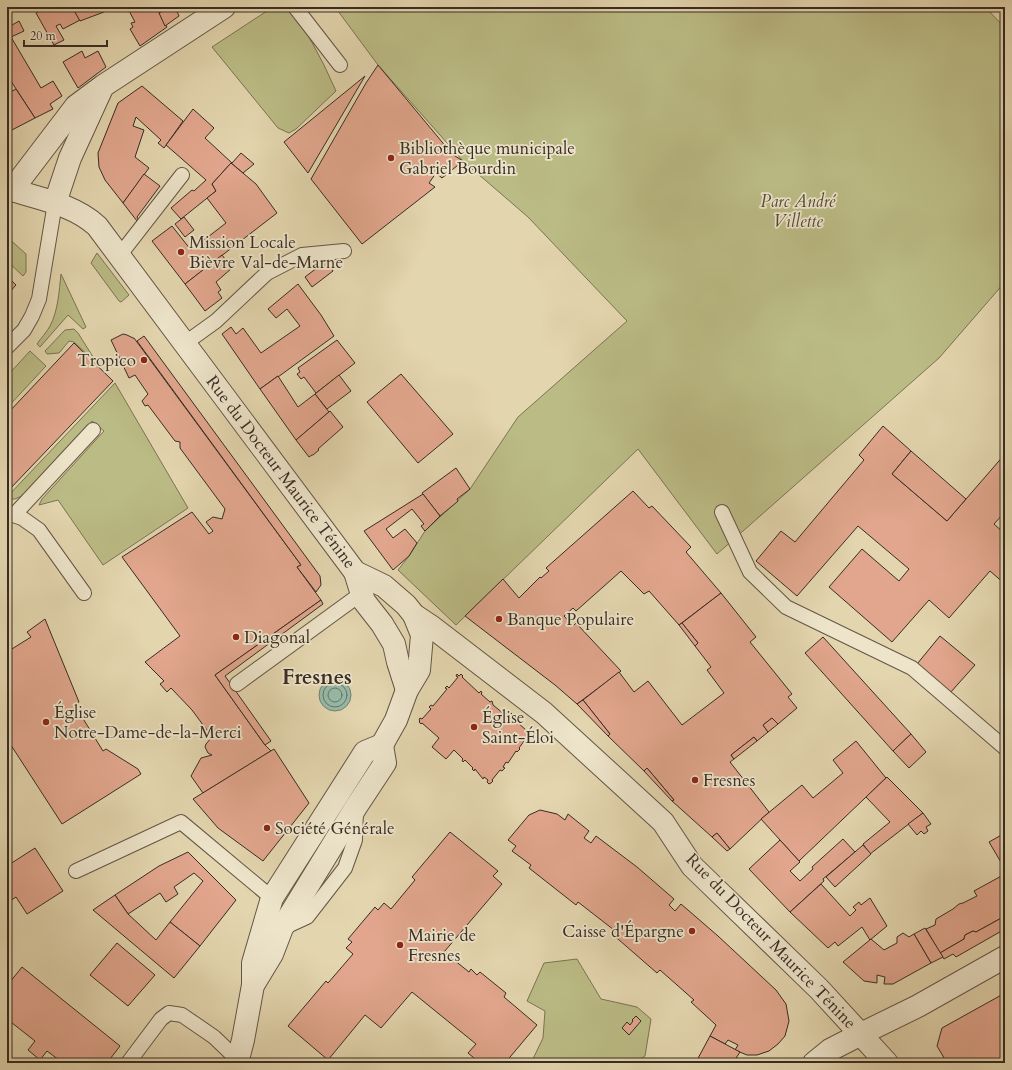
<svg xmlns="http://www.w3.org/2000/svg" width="1012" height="1070" viewBox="0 0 1012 1070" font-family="Cardo,serif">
<rect width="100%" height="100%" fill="#e3d5ae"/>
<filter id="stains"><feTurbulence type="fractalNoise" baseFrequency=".005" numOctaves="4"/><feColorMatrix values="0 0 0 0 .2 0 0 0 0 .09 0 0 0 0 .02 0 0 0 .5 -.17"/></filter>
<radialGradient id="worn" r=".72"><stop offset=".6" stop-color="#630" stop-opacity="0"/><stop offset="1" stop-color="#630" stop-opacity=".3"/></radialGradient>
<g fill="#bbbb85" stroke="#7a7454">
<polygon points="273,7 293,7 324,65 336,91 296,129 289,133 278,128 212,47"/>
<polygon points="335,7 985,7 1005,28 1005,282 939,358 717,554 638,449 456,625 398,570 409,556 425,531 470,489 518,417 627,321 528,217 463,161 378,65"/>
<polygon points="7,237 26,254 26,272 23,276 7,261"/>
<polygon points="97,253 129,295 121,302 119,301 91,263"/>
<path d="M61 274 86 327 83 329 68 315 40 347 37 344C41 338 46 333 50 326 58 311 59 292 61 274Z"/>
<polygon points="74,329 78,333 95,360 94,361 74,342 69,341 59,353 47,354 45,351 65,330"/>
<polygon points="30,351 46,366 7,408 7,376"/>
<polygon points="115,383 188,508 103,565 58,500 39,505 42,499 104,431 92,421 24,495 15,499 7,499 7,497"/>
<polygon points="577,959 601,999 637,1007 651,1019 645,1056 634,1063 531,1063 543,1038 545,1011 527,1001 544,963"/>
</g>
<circle fill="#96b9a7" stroke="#708173" cx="335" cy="695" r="16"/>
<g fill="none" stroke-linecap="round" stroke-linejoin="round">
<g stroke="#677266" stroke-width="1">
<circle cx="335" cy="695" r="12"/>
<circle cx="335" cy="695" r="7"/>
</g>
</g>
<g fill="#e1a68d" stroke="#382c24">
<polygon points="47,7 72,7 80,20 63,29 60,24 56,26 64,40 54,45 36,13"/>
<polygon points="72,7 102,7 104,12 80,21"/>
<polygon points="127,7 156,7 167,27 140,46 130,29 133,27 131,23 135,22"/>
<polygon points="170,7 175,7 179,16 165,26 159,13"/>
<polygon points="19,21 24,31 11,37 41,88 53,81 62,96 50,104 53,109 35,118 7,75 7,28"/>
<polygon points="82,51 85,58 98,51 106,67 78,88 63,62"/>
<polygon points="378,65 452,154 463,161 442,178 436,173 429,183 435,187 362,244 311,179 366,83"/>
<polygon points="365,76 308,173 284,142"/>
<polygon points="142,86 183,121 164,148 158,143 161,140 136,117 133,126 144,130 135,157 149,168 123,203 105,180 99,167 98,153 118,103"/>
<polygon points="16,89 35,118 10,131 7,127 7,94"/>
<polygon points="193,109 214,128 205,138 232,163 241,153 254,164 243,173 231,163 212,184 216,191 181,219 171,208 192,190 194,191 206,180 166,145"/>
<polygon points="231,163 256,184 277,213 185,284 152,241 172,226 191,250 226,223 207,198 216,191 212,184"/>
<polygon points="144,174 160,186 137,217 138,219 137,221 123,203"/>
<polygon points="184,217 194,230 185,237 175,224"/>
<polygon points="222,255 232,268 216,282 221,290 218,292 222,298 205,311 185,284"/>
<polygon points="326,261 333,271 312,287 305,277"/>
<polygon points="7,276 16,285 7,295"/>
<polygon points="298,284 321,315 334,336 278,377 278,376 260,389 222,334 231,327 236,334 243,328 261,353 300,326 287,309 276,318 268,309"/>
<polygon points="123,334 127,335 133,338 134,338 301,565 297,567 321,600 215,675 265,745 271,751 203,793 191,776 201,758 212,755 208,753 205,747 206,744 212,737 192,710 171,688 167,692 160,684 164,681 145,662 180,636 122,557 192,512 209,534 213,531 206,522 213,517 222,519 225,509 180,448 180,442 175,441 148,405 145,406 142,401 148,394 135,375 129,378 111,340"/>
<polygon points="144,336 320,576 321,585 316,592 297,567 301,565 137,341"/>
<polygon points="337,340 355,363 316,393 304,377 301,379 297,374 300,372 298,368"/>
<polygon points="74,343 113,381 7,492 7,414"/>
<polygon points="401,374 453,434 418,463 367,402"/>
<polygon points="339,375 351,391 327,409 315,394"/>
<polygon points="278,376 298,407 315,394 329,412 296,440 260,389"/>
<polygon points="330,411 343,427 318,449 319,450 313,455 312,455 309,457 296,440"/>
<polygon points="883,426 911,451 892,474 947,521 1005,454 1005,512 994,524 1005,534 1005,584 990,571 949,618 929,600 892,642 829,587 862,549 899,581 909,569 858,526 797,596 756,561 781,531 795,542 864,460 859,455"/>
<polygon points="911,451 966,499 947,521 892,474"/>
<polygon points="456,468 470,489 457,499 458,501 457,502 440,516 422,493"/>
<polygon points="633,491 649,508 652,506 691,547 686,552 721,593 679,625 649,591 644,594 621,571 576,611 573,608 564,616 573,626 576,623 621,671 577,704 555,685 465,616 503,579 519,598 540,577 541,578 549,571 546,568"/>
<polygon points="423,494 440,516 425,531 421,526 424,524 412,509 386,529 393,538 405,529 417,543 409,556 393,570 364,531"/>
<polygon points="721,593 756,637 750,642 792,694 788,697 797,708 778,724 772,718 763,725 768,732 757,741 754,737 731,755 734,759 730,762 769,812 730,849 717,833 712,837 672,801 674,800 647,768 644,771 608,736 610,734 583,700 619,672 634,692 648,681 682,725 724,693 707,670 711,667 695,646 698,643 682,623"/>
<polygon points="321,600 323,604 225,676 271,741 265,745 215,675"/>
<polygon points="45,619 79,702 74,704 103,751 106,749 138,769 141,774 62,824 7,739 7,652 31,637 27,632"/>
<polygon points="682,623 698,643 695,646 679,625"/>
<polygon points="940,636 975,665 950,693 917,664"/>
<polygon points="823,637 911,734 893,751 805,653"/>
<polygon points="457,674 459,676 461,674 463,676 462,677 479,693 481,691 482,693 481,694 490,702 492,701 493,705 504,714 511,713 514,716 514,719 518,721 517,722 527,731 529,730 532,732 530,734 531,735 529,739 527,737 519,748 520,749 517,752 516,751 508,763 506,762 503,767 505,768 502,771 500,770 492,780 493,781 491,783 489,784 487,782 488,780 484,777 483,779 475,769 474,771 472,769 473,768 465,760 463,762 462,760 463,759 454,750 446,759 432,747 439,738 422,723 421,724 419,722 420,721 419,720 420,718 422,719 431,709 429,707 431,705 433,706 447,689 445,688 447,686 449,688 458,677 456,676"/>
<polygon points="583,700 610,734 608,736 577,704"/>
<polygon points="772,718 778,724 768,732 763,725"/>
<polygon points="911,734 926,752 909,768 893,751"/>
<polygon points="754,737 757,741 734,759 731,755"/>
<polygon points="856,741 886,778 799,861 761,819 802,785 813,798 843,773 833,760"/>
<polygon points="274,749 309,803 263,861 218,828 193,799"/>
<polygon points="647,768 674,800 672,801 644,771"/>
<polygon points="887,777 923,813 870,854 863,844 890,822 866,797"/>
<polygon points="540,810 557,814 565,820 568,814 589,831 584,838 591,843 596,836 637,867 674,899 669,905 675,911 681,904 718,936 776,990 786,1004 789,1021 785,1036 778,1044 769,1051 757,1055 747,1055 735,1050 738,1045 728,1040 725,1044 710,1036 716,1025 691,1002 694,1000 660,970 657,973 611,933 614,930 578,902 576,905 529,868 531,865 512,851 516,846 508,840 529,815"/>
<polygon points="923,813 931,824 926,827 928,831 924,834 921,831 917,835 908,824"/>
<polygon points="450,832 498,871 493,876 502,884 444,952 469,972 471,969 477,975 480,972 506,993 504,997 537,1025 505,1063 480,1063 468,1053 476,1044 412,992 381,1028 365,1015 328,1060 288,1026 326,981 328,983 353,954 346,948 352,942 348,939 375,907 378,910 384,903 391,909 415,880 412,877"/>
<polygon points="717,833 730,849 727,851 712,837"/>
<polygon points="1005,833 1005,869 989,842"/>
<polygon points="843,839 855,852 823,879 824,881 790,912 749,869 780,840 800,862 790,871 800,881 813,869 812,867"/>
<polygon points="863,845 871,854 835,887 826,877"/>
<polygon points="35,848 63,891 27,914 16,897 7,903 7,866"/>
<polygon points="188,852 236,900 200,946 170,922 203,881 194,873 174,887 178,894 166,902 160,893 128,914 115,895 159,866"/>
<polygon points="1005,874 1005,916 976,932 973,931 965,935 964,939 940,953 926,929 935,925 936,919 953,909 959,904 963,903 977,896 974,891"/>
<polygon points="821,884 850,916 856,910 853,907 859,902 861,905 870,898 887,926 870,940 862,927 838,946 835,942 828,948 790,912"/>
<polygon points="115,895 128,914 156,940 170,922 200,946 174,978 93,910"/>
<polygon points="1005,916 1005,929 956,957 953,954 944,959 940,953 964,939 965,935 973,931 976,932"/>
<polygon points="925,928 943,957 931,963 914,934"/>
<polygon points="903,933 909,937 914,934 931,963 893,984 884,984 885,977 877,975 877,983 864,981 843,962 871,939 884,950 897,943 897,937"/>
<polygon points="117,943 155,975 128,1006 90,975"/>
<polygon points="22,967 120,1046 107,1063 56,1063 59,1060 47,1051 40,1060 28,1050 35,1041 7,1019 7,980 10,982"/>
<polygon points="1005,993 1005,1063 947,1063 937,1046 942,1028"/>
<polygon points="636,1016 641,1021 629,1035 622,1028 627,1022 630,1025 633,1021 632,1020"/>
<polygon points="710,1036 740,1052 733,1063 699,1063 696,1062"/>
</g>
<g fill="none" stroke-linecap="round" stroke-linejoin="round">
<defs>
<g id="service">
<polyline points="295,7 340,65"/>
<polyline points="119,256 182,175"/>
<polyline points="184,344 216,321 267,273 302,255 344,251"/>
<polyline points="7,347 24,330 32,316 39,299 55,203"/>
<polyline points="722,512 750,572 786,607 912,668 1005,748"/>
<polyline points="7,513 22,518 39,530 84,593"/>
<polyline points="14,515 93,430"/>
<polyline points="237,684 362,593"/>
<polyline points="76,871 181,822 272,898"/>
<polyline points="283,928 307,917 345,868 355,840 356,809"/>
<polyline points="128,1063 161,1019 169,1013 182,1015 214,1037 238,1060"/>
</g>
<polyline id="minor" points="861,1034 918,1006 1005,957"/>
<g id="tertiary">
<path d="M7 189 12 190C41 199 74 205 97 226L355 572 384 586 406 605 414 615 432 627 544 713 663 822 692 866 819 989 887 1063"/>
<polyline points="12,190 76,106 103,86 224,7"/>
<polyline points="55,203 70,158 102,88"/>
<polyline points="355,572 364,601 382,624 394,644 398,662 407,690"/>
<polyline points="382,745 396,720 407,690 419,670 422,635 414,615"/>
<polyline points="255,982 272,954 282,928 356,807 385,763 382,745"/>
<polyline points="237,1063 243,1040 253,985 253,963 272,898 365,752 382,745"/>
<polyline points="814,1063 830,1050 861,1034"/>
</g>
</defs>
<use href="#service" stroke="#635646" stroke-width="16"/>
<use href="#minor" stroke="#635646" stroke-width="24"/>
<use href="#tertiary" stroke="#635646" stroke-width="24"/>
<use href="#service" stroke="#ede4ca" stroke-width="14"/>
<use href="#minor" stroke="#ede4ca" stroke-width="22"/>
<use href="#tertiary" stroke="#ede4ca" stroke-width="22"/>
</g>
<g fill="#8f2418" stroke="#ede4ca" stroke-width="1.5">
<circle cx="391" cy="158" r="4"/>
<circle cx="181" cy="252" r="4"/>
<circle cx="144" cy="360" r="4"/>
<circle cx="499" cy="619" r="4"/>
<circle cx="236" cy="637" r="4"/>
<circle cx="46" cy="722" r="4"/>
<circle cx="474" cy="727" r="4"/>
<circle cx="695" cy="780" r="4"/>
<circle cx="267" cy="828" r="4"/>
<circle cx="692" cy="931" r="4"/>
<circle cx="400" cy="945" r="4"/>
</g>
<g text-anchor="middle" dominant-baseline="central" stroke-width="3.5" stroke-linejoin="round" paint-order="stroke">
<g font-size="17" fill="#382c24" stroke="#ede4ca" text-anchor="start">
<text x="399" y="148">Bibliothèque municipale<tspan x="399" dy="20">Gabriel Bourdin</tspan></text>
<text x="189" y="242">Mission Locale<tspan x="189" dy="20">Bièvre Val-de-Marne</tspan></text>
<text x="136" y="360" text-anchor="end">Tropico</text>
<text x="507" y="619">Banque Populaire</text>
<text x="244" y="637">Diagonal</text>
<text x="54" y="712">Église<tspan x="54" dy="20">Notre-Dame-de-la-Merci</tspan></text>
<text x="482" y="717">Église<tspan x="482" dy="20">Saint-Éloi</tspan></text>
<text x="703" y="780">Fresnes</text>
<text x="275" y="828">Société Générale</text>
<text x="684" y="931" text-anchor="end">Caisse d'Épargne</text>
<text x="408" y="935">Mairie de<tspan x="408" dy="20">Fresnes</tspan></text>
</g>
<g font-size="17" font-style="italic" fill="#524937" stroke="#ede4ca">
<text x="798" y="201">Parc André<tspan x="798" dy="20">Villette</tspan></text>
</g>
<g font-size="17" fill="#382c24" stroke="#ede4ca">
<text transform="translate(281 472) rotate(53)">Rue du Docteur Maurice Ténine</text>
<text transform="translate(771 941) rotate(46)">Rue du Docteur Maurice Ténine</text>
</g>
<g font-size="21" font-weight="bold" fill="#382c24" stroke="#ede4ca">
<text x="317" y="677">Fresnes</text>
</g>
</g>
<rect width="1012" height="1070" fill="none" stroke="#e3d5ae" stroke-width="24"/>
<rect x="8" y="8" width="996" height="1054" fill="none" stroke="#382c24" stroke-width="2"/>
<rect x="12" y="12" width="988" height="1046" fill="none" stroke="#382c24"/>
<path d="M24 40v6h83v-6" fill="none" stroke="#382c24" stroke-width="2"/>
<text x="30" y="40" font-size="12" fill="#382c24" stroke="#ede4ca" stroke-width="3" paint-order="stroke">20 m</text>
<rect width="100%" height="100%" filter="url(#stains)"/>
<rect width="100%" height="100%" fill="url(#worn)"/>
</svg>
